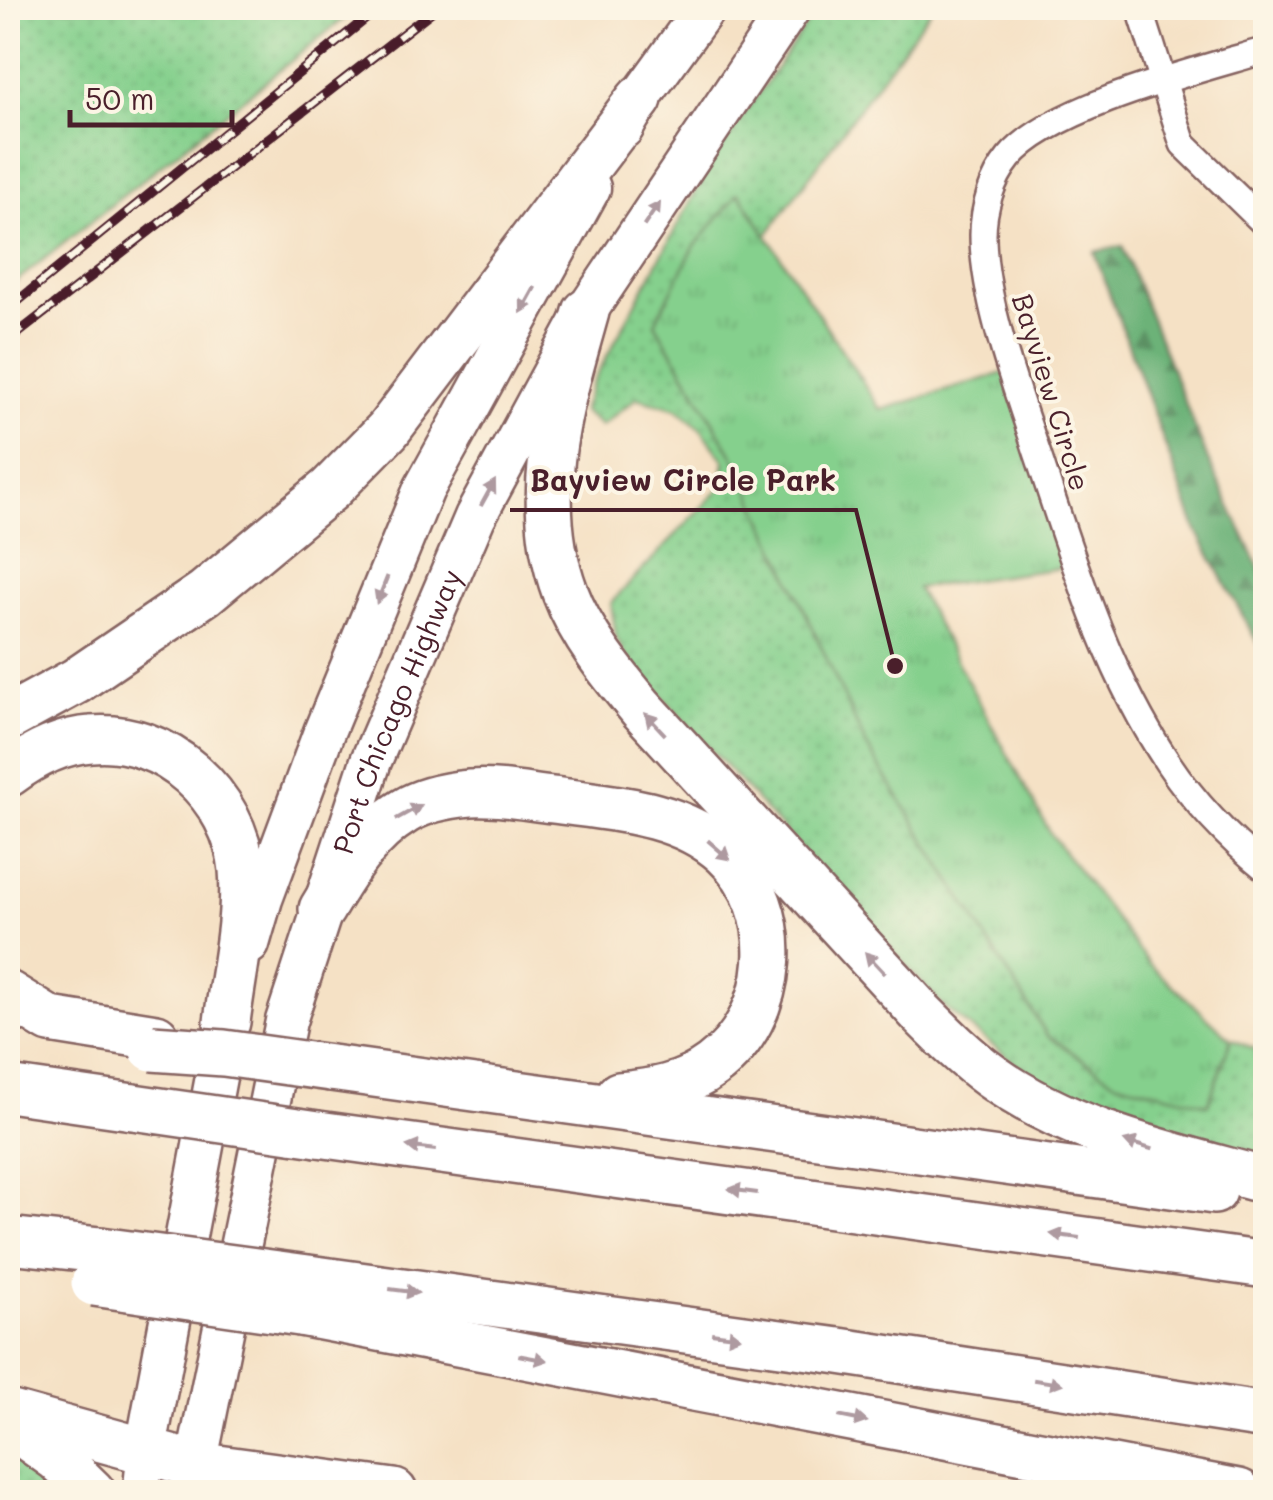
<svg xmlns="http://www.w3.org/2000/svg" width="1273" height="1500" viewBox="0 0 1273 1500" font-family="Mali,sans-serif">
<defs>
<pattern id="grass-dots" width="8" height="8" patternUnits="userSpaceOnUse" patternTransform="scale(2.5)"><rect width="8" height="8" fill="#85d08d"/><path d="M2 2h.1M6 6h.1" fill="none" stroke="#74b27a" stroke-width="1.8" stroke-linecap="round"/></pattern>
<pattern id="forest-firs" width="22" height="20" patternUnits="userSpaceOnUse" patternTransform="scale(2.5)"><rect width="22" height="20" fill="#6cb278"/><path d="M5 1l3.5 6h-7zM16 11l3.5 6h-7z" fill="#5b9063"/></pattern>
<pattern id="park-tufts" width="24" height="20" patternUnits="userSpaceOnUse" patternTransform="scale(2.5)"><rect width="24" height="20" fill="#85d08d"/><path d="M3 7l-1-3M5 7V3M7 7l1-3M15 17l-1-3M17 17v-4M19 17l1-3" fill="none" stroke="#74b27a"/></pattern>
</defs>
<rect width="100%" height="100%" fill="#fcf5e5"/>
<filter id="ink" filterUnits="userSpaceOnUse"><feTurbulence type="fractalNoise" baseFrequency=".01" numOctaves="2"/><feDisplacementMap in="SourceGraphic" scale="20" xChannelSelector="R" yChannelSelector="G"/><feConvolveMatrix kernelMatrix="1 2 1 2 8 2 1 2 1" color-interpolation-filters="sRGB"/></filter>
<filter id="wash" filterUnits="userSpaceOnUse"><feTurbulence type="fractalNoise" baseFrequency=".0048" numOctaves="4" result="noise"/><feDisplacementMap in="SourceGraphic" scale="40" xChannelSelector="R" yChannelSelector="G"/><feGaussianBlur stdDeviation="2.25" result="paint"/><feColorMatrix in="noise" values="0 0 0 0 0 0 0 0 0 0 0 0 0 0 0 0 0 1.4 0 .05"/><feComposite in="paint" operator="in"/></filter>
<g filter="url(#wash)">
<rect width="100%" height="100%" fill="#f5e1c5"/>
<g fill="url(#grass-dots)" stroke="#68785c" stroke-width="2.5">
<polygon points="8,8 357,8 8,288"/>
<polygon points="818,8 932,8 766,236 738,194 655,323 737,462 866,745 1047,1035 1208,1104 1231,1039 1265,1053 1265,1157 1132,1125 1027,1073 942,1005 625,655 616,637 611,603 721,487 725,461 701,429 677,409 637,398 601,426 582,411 592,384 715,156"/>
<polygon points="8,1448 66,1492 8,1492"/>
</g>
<polygon fill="url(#forest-firs)" stroke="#5b6852" stroke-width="2.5" points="1122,246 1208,460 1265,580 1265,657 1196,529 1094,252"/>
<polygon fill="url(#park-tufts)" stroke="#68785c" stroke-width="2.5" points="739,193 881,410 1010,371 1075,566 917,588 1052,836 1150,965 1231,1039 1208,1104 1114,1081 1047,1035 866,745 737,462 655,323 694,247"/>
</g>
<g filter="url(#ink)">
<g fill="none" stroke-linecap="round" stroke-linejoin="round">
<defs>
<g id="street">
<polyline points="1143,8 1143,18 1183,144 1266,225"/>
<path d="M1266 50C1200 70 1051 106 1009 158 992 179 983 208 983 235 983 299 1016 388 1036 449 1072 556 1104 667 1168 763 1194 802 1229 839 1266 869"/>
</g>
<polyline id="secondary" points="141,1492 145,1453"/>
<g id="primary">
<polyline points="623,128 639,99 705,8"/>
<polyline points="249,944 262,899 324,732 424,489 590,188"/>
<polyline points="145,1453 226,1024"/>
<path id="s1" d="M196 1465 286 1021 371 761 475 517 586 312 790 8"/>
</g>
<g id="highway">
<path d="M586 312C560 404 530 498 565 592 581 635 612 673 641 708L922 1014C944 1036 966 1058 991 1076 1072 1134 1172 1155 1266 1181"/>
<polyline points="8,718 76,681 205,593 330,489 388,430 639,99"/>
<path d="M8 774C32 756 60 741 91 739 166 732 235 796 242 870 246 919 233 973 227 1022"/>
<path d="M322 909C344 872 367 834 405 811 423 800 449 795 470 793 498 791 526 797 553 800 612 808 679 811 725 853 787 910 778 1017 712 1066 684 1087 652 1092 619 1095"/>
<polyline points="8,994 50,1020 156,1037"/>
<polyline points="331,1068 1214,1191"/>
<polyline points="8,1089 133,1107"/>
<polyline points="318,1134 1266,1265"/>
<polyline points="8,1240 100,1250"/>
<polyline points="308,1278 839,1351 1266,1416"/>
<polyline points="300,1313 1239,1492"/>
<polyline points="8,1413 196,1465 394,1492"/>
<polyline points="13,1427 58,1459 92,1492"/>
</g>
</defs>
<use href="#street" stroke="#866361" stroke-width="30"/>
<use href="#secondary" stroke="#866361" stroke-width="40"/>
<use href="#primary" stroke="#866361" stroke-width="45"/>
<use href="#highway" stroke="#866361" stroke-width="50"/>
<use href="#street" stroke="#fff" stroke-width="25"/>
<use href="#secondary" stroke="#fff" stroke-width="35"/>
<use href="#primary" stroke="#fff" stroke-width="40"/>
<use href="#highway" stroke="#fff" stroke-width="45"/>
<defs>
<g id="rail">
<polyline points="8,309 379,8"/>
<polyline points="8,341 436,8"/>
</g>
</defs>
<use href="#rail" stroke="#4a1f2b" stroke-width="10"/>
<use href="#rail" stroke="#fcf5e5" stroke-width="6" stroke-dasharray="19" stroke-linecap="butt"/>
<defs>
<g id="highway-bridge">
<polyline points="152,1048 224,1053 331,1068"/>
<polyline points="133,1107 318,1134"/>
<polyline points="100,1250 308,1278"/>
<polyline points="94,1283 300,1313"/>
</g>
</defs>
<use href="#highway-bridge" stroke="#866361" stroke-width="50" stroke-linecap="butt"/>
<use href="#highway-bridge" stroke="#fff" stroke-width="45"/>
</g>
<defs><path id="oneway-solid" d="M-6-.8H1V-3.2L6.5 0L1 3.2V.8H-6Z" transform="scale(2.5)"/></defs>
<g fill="#ae9aa0">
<use href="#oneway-solid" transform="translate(652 214) rotate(-56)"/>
<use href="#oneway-solid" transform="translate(528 300) rotate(119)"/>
<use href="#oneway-solid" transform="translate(488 493) rotate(-61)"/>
<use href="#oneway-solid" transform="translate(382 590) rotate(112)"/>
<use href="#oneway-solid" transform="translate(655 724) rotate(-133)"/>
<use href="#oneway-solid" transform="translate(409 812) rotate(-29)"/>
<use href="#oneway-solid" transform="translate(719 850) rotate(41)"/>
<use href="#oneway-solid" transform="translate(875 963) rotate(-133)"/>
<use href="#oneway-solid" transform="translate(1138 1145) rotate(-163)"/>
<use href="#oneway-solid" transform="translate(421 1148) rotate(-172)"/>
<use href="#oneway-solid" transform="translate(743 1191) rotate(-172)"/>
<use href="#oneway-solid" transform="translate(1065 1236) rotate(-172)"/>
<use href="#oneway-solid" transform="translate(404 1291) rotate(8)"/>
<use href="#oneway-solid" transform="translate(726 1335) rotate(8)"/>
<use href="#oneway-solid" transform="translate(533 1358) rotate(11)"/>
<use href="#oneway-solid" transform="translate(1048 1382) rotate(9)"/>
<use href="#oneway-solid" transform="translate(853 1419) rotate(11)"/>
</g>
</g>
<g text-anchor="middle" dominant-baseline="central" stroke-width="8" stroke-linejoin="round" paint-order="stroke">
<g font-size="28" fill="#4a1f2b" stroke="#fcf5e5">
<text transform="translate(1052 392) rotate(73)">Bayview Circle</text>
<text stroke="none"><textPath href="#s1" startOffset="782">Port Chicago Highway</textPath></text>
</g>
</g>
<path fill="none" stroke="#4a1f2b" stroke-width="4" d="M895 666L856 510H510"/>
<circle fill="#4a1f2b" stroke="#fcf5e5" stroke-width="4" cx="895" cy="666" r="10"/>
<g font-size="30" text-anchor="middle" font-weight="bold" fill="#4a1f2b" stroke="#fcf5e5" stroke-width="8" stroke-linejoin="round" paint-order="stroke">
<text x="683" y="491">Bayview Circle Park</text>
</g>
<rect width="1273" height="1500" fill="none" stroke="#fcf5e5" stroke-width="40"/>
<path d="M70 110v15h162v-15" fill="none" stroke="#4a1f2b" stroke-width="5"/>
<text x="85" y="110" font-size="30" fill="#4a1f2b" stroke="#fcf5e5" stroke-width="8" paint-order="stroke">50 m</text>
</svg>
